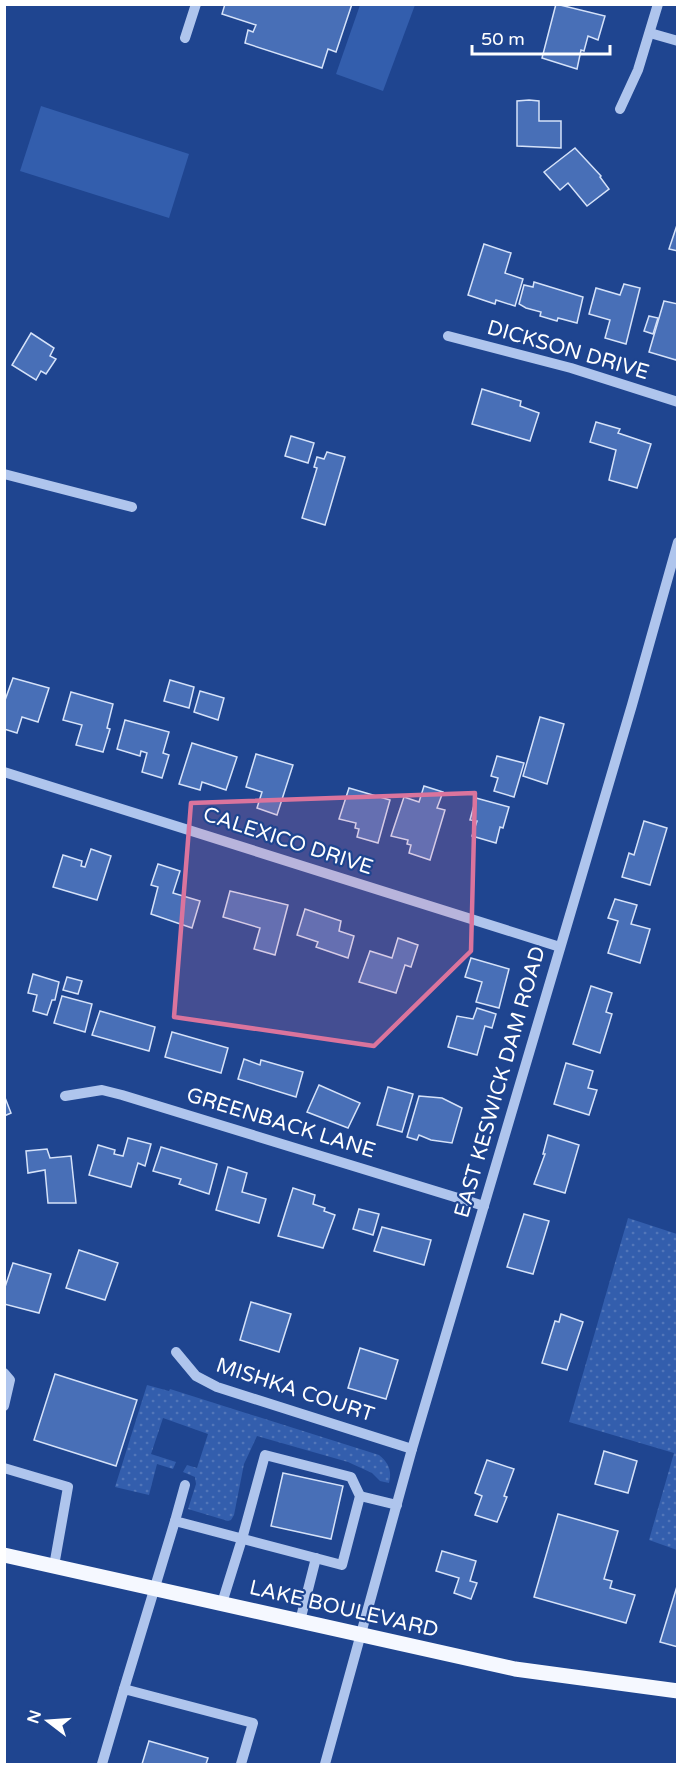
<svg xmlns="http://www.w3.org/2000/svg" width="682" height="1769" viewBox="0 0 682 1769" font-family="'Varela Round',sans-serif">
<defs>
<pattern id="grass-dots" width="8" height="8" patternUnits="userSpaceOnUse" patternTransform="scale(1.5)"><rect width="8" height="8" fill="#335ead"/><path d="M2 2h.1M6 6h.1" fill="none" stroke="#5276b9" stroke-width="1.8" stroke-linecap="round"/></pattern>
</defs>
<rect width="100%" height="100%" fill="#1f4590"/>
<g fill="url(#grass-dots)">
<polygon points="628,1218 677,1234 677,1550 649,1540 674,1453 569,1422"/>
<path d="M147 1385 169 1391 170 1389 379 1455C389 1463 392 1471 389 1483L380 1481 372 1473 348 1462 257 1436 244 1464 234 1515 231 1520 228 1521 188 1509 196 1484 195 1477 183 1472 187 1465 197 1468 208 1434 163 1418 151 1454 176 1462 173 1469 157 1464 149 1495 115 1487Z"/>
</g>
<g fill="#335ead">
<polygon points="360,5 415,5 383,91 336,74"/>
<polygon points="41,106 189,154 169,218 20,171"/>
</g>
<g fill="#486fb7" stroke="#d5e2f9" stroke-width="1.5">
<polygon points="225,4 352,4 336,52 328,49 322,68 245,43 248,30 253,32 256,25 222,14"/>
<polygon points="556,4 605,16 598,40 588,36 584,51 581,50 577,69 542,58"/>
<polygon points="529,100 539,101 539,121 561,121 561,148 517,146 517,101"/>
<polygon points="575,148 601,176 600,177 609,189 587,206 568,183 560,190 544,172"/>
<polygon points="678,222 678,251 669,249"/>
<polygon points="484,244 511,253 505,273 523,279 515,306 496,300 495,304 468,295"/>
<polygon points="534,282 583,297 577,323 558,318 557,321 540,316 541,312 526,308 519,304 524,285 533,287"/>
<polygon points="624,284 640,288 626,344 605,338 610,320 589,314 596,288 620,295"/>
<polygon points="664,301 678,304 678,355 676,360 649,352"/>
<polygon points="649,316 658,318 653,334 644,331"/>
<polygon points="31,333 54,348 50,356 56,359 46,374 41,371 36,380 12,365"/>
<polygon points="482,389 521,401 520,406 539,413 530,441 472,424"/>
<polygon points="596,422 620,429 618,433 651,444 637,488 609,480 616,450 590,442"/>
<polygon points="291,436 314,443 308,463 285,456"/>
<polygon points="327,452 345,457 325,525 302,518 317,468 314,467 317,457 324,459"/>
<polygon points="13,678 49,688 38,722 22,717 17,733 4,729 4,703"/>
<polygon points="170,680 194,687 189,708 164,701"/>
<polygon points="200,691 224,698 218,720 194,712"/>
<polygon points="71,692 113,704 107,728 110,729 103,752 76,745 82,725 63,720"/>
<polygon points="540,717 564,724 547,784 523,776"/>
<polygon points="125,720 169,732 163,753 169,755 162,778 142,772 147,753 141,751 140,756 117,749"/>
<polygon points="192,743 237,757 226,790 202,782 200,790 179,784"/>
<polygon points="256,754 293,765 277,815 257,808 262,792 246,787"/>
<polygon points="497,756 524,763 514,797 494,791 498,778 491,776"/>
<polygon points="424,786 443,792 437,808 445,810 430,860 409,853 411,845 407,844 408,840 391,836 404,797 419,802"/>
<polygon points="349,788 390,800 378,843 357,837 359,829 355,828 356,823 339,819"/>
<polygon points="476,798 509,807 503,828 500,827 496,843 472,836 477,821 470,820"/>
<polygon points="644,821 667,828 650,885 622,877 629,853 634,855"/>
<polygon points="91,849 111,856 97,900 53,887 63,855 82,861 81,866 85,867"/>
<polygon points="158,864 180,871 173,893 200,901 192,928 151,914 158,887 151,885"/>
<polygon points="230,891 288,905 275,955 254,949 260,928 223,917"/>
<polygon points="615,899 637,905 631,924 650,929 640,963 608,953 618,921 608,918"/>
<polygon points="305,909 341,921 339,931 354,936 348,958 316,947 318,942 297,935"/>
<polygon points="398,938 418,945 411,967 405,965 396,993 359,982 370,951 392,958"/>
<polygon points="471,958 509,969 499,1008 476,1002 482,982 465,977"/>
<polygon points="33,974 59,982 55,1000 52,1000 47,1015 33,1011 37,995 28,993"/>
<polygon points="67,977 82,981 78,994 63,990"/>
<polygon points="591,986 612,993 606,1012 612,1014 600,1053 573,1044"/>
<polygon points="62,996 92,1004 85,1032 54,1023"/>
<polygon points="477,1008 496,1014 492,1028 485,1026 477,1055 448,1047 457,1016 473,1019"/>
<polygon points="100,1011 155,1027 149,1051 92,1035"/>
<polygon points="172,1032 228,1048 221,1073 165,1057"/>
<polygon points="244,1059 260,1065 261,1060 303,1072 296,1097 238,1079"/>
<polygon points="566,1063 593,1071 588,1088 597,1090 589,1115 554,1104"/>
<polygon points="319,1085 360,1103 348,1128 307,1112"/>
<polygon points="388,1087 413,1094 402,1132 377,1125"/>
<polygon points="4,1095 11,1113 4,1116"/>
<polygon points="419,1096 442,1098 462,1108 452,1143 431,1140 419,1135 417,1140 407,1137"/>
<polygon points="548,1135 579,1145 565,1193 534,1184 545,1154 543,1154"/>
<polygon points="128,1138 151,1144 145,1166 138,1163 131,1187 89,1175 98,1145 115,1150 114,1154 123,1156"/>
<polygon points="161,1147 217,1164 209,1194 179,1184 181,1179 153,1171"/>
<polygon points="47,1149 50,1158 71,1156 76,1203 48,1203 45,1170 28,1173 26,1151"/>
<polygon points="228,1167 247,1173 242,1192 266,1199 259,1223 216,1210"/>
<polygon points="293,1188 315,1195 313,1204 325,1208 324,1211 335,1215 323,1248 278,1236"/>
<polygon points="359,1209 379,1214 373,1235 353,1229"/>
<polygon points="524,1214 549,1221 533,1274 507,1267"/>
<polygon points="382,1227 431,1240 424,1265 374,1251"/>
<polygon points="79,1250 118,1263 105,1300 66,1288"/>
<polygon points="13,1263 51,1274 39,1313 4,1304 4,1290"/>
<polygon points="251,1302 291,1314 279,1352 240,1340"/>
<polygon points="561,1314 583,1322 567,1370 542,1363 555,1321 559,1322"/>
<polygon points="360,1348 398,1360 386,1399 348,1388"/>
<polygon points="55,1374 137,1400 116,1466 34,1440"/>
<polygon points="604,1451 637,1461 628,1493 595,1484"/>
<polygon points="487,1460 514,1469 504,1496 507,1497 497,1522 475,1515 482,1496 475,1493"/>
<polygon points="283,1473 343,1486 331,1539 271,1526"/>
<polygon points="558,1514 618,1531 604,1579 612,1581 610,1588 635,1595 626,1623 534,1597"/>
<polygon points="442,1551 476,1561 470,1581 477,1583 471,1599 454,1593 459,1578 436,1571"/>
<polygon points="678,1583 678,1647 660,1642"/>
<polygon points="149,1741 208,1758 206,1764 142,1764"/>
</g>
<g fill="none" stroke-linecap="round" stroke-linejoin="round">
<g stroke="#afc5ed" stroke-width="10">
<polyline points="650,33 678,41"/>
<polyline points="185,38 196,4"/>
<polyline points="620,109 638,70 658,4"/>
<polyline points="448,336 571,368 678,402"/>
<polyline points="4,474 132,507"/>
<polyline points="4,772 560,947"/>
<polyline points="65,1096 102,1090 122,1095 484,1206"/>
<polyline points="176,1352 196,1376 217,1387 412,1449"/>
<polyline points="4,1373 10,1380 4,1406"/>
<polyline points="4,1468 68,1487 54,1566"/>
<polyline points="185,1485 175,1521 342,1565 360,1496 351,1477 265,1455 242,1539 222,1603"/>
<polyline points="360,1496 397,1505"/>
<polyline points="300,1621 316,1558"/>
<polyline points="124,1689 175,1521"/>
<polyline points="102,1764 124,1689 253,1723 241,1764"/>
<polyline points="325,1764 412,1449 632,705 678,542"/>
</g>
<polyline stroke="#f5f8ff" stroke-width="15" points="4,1555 515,1669 678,1691"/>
</g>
<path fill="#da749d" fill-opacity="0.2" stroke="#da749d" stroke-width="4.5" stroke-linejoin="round" d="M475 793 471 951 374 1046 174 1017 191 803Z"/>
<g text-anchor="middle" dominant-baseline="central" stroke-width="4.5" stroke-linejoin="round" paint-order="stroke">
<g font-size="21" fill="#fff" stroke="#1f4590">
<text transform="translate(568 350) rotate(16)">DICKSON DRIVE</text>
<text transform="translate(288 841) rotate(18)">CALEXICO DRIVE</text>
<text transform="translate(500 1082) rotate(-74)">EAST KESWICK DAM ROAD</text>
<text transform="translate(281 1123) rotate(17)">GREENBACK LANE</text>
<text transform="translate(295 1390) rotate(18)">MISHKA COURT</text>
<text transform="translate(344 1609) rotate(13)">LAKE BOULEVARD</text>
</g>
</g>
<rect width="682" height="1769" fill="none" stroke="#ffffff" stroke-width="12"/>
<g transform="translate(48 1721) rotate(287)" stroke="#1f4590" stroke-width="4.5" paint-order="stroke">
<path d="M0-4.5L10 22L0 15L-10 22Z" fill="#ffffff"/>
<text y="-9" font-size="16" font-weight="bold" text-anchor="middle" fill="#ffffff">N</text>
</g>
<path d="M472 45v9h138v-9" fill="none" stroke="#ffffff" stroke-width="3"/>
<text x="481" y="45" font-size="18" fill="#ffffff" stroke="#1f4590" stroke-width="4.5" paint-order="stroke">50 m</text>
</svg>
